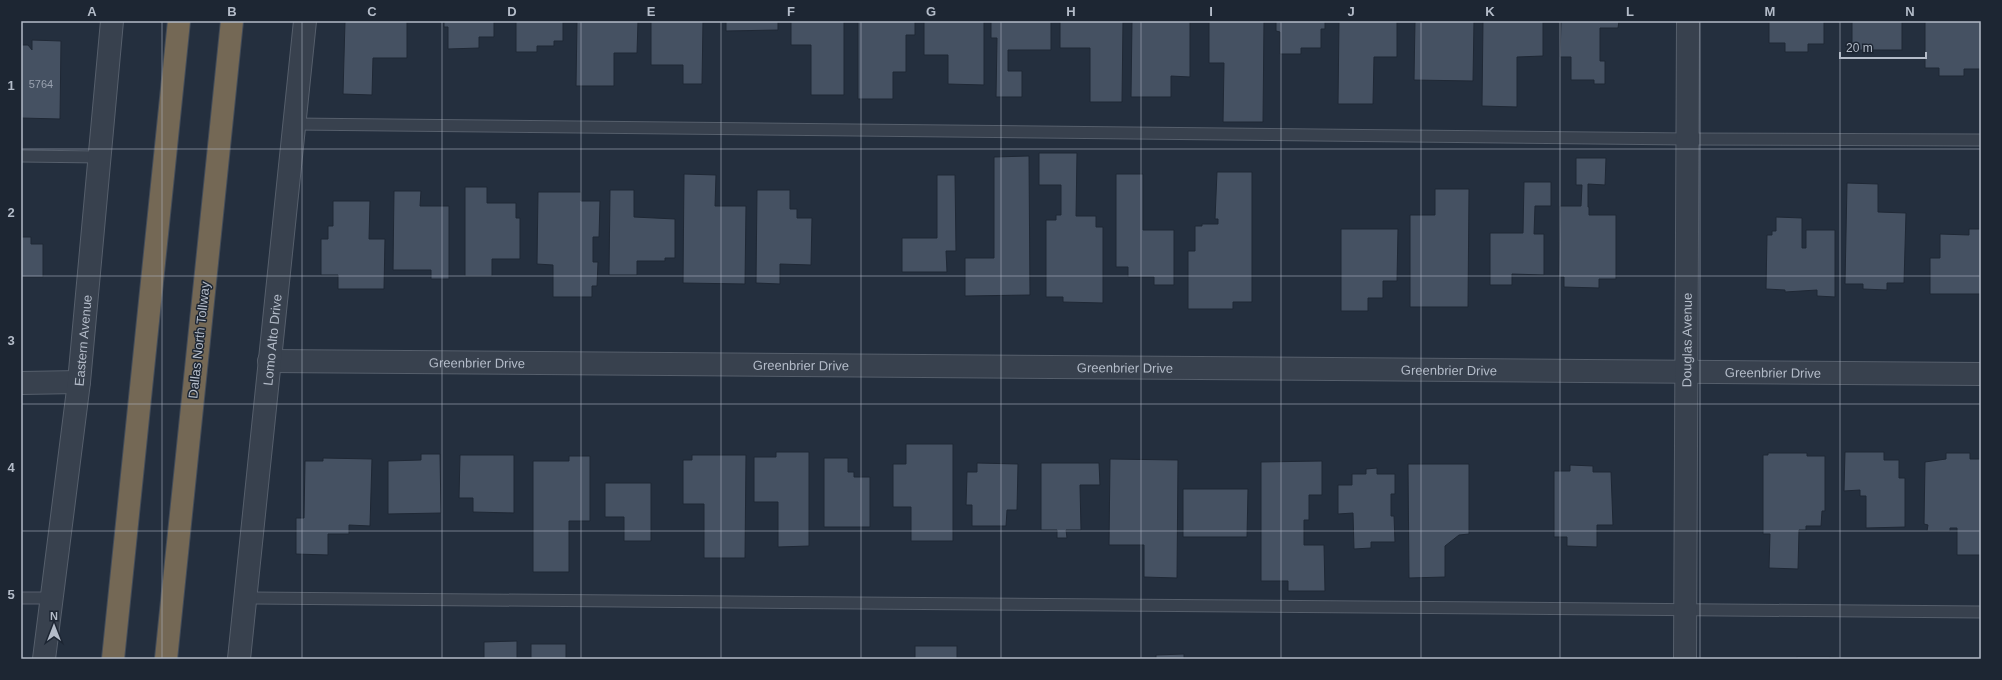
<svg xmlns="http://www.w3.org/2000/svg" width="2002" height="680" viewBox="0 0 2002 680" font-family="Arial,sans-serif">
<rect width="100%" height="100%" fill="#242f3e"/>
<g fill="#455162" stroke="#1f2835">
<polygon points="345,21 407,21 407,58 373,58 372,95 343,94"/>
<polygon points="444,21 494,21 494,37 479,37 479,48 448,49 448,27 444,27"/>
<polygon points="516,21 563,21 563,41 554,41 554,46 537,46 537,52 516,52"/>
<polygon points="577,21 638,21 637,53 614,53 614,86 576,86"/>
<polygon points="651,21 703,21 702,84 683,84 683,65 651,65"/>
<polygon points="726,21 778,21 778,30 726,31"/>
<polygon points="791,21 844,21 844,95 811,95 811,45 791,45"/>
<polygon points="858,21 915,21 915,35 906,35 906,72 893,72 893,99 858,99"/>
<polygon points="924,21 984,21 984,85 948,84 948,55 924,55"/>
<polygon points="991,21 1051,21 1051,50 1008,50 1008,71 1022,71 1022,97 996,97 997,38 991,38"/>
<polygon points="1060,21 1123,21 1122,102 1090,102 1090,48 1060,48"/>
<polygon points="1132,21 1190,21 1190,77 1171,76 1171,97 1131,97"/>
<polygon points="1209,21 1264,21 1263,122 1223,122 1224,63 1209,63"/>
<polygon points="1276,21 1325,21 1325,29 1321,29 1321,48 1301,48 1301,54 1280,54 1280,32 1276,31"/>
<polygon points="1339,21 1397,21 1397,57 1374,57 1373,104 1338,104"/>
<polygon points="1415,21 1474,21 1473,81 1414,80"/>
<polygon points="1483,21 1543,21 1543,56 1517,57 1517,107 1482,106"/>
<polygon points="1561,21 1619,21 1618,28 1600,28 1600,61 1605,61 1605,84 1594,84 1594,80 1571,80 1571,57 1560,57"/>
<polygon points="1769,21 1824,21 1824,44 1808,44 1808,52 1785,52 1785,43 1769,43"/>
<rect x="1852" y="21" width="50" height="29"/>
<polygon points="1925,21 1981,21 1981,69 1964,69 1964,76 1939,76 1939,68 1925,68"/>
<polygon points="32,40 61,41 60,119 21,118 21,45 28,45 32,50"/>
<polygon points="1039,153 1077,153 1076,216 1096,216 1096,227 1103,227 1103,303 1063,302 1063,297 1046,297 1046,220 1056,220 1056,215 1061,215 1061,185 1039,185"/>
<polygon points="1029,156 1030,295 965,296 965,258 994,258 994,157"/>
<polygon points="1576,158 1606,158 1605,185 1588,184 1588,207 1589,207 1589,215 1616,215 1616,279 1599,279 1599,288 1564,287 1564,277 1559,277 1560,206 1581,206 1582,185 1576,185"/>
<polygon points="1217,172 1252,172 1252,302 1233,302 1233,309 1188,309 1188,251 1195,251 1195,226 1202,226 1202,224 1218,224 1218,219 1215,219"/>
<polygon points="684,174 716,175 715,206 746,206 745,284 683,283"/>
<polygon points="1116,174 1143,174 1143,230 1174,230 1174,285 1154,285 1154,277 1128,277 1128,267 1116,267"/>
<polygon points="937,175 955,175 956,251 946,251 947,272 902,272 902,238 937,238"/>
<polygon points="1524,182 1551,182 1551,206 1535,206 1534,234 1544,234 1544,275 1512,274 1512,285 1490,285 1490,233 1523,233"/>
<polygon points="1847,183 1878,184 1878,212 1906,213 1904,283 1887,283 1887,290 1863,289 1863,284 1845,284"/>
<polygon points="465,187 487,187 487,203 516,203 516,218 520,218 520,259 492,259 492,276 465,276"/>
<polygon points="1435,189 1469,189 1468,307 1410,307 1410,215 1435,215"/>
<polygon points="610,190 634,190 634,217 675,219 675,258 665,258 665,261 637,261 637,275 609,275"/>
<polygon points="757,190 790,190 790,209 797,209 797,218 812,218 811,265 780,264 780,284 756,283"/>
<polygon points="394,191 421,191 420,206 449,206 449,279 431,279 431,270 393,270"/>
<polygon points="538,192 581,192 581,201 600,201 599,237 593,237 593,262 598,262 597,286 592,286 592,297 553,297 553,265 537,264"/>
<polygon points="333,201 370,201 369,239 385,239 384,289 338,289 338,275 321,275 321,239 328,239 328,226 333,226"/>
<polygon points="1776,217 1802,218 1802,248 1806,248 1806,230 1835,230 1835,297 1817,296 1817,290 1785,292 1785,290 1766,289 1767,235 1772,235 1772,231 1776,231"/>
<polygon points="1341,229 1398,229 1397,281 1383,281 1383,298 1368,298 1368,311 1341,311"/>
<polygon points="1969,229 1981,229 1981,294 1930,294 1930,258 1940,258 1940,234 1969,235"/>
<polygon points="21,237 31,237 31,244 43,244 43,277 21,277"/>
<polygon points="906,444 953,444 953,541 911,541 911,507 893,507 893,464 906,464"/>
<polygon points="776,452 809,452 809,546 778,547 778,502 754,502 754,457 776,457"/>
<polygon points="1845,452 1884,452 1884,460 1899,460 1899,478 1905,478 1905,527 1866,528 1866,496 1860,496 1860,490 1844,491"/>
<polygon points="1768,453 1807,453 1807,456 1825,456 1825,511 1822,511 1821,526 1806,526 1806,530 1799,530 1798,569 1769,568 1770,534 1763,534 1763,455 1768,455"/>
<polygon points="1946,453 1970,453 1970,459 1981,459 1981,555 1957,555 1957,528 1950,528 1950,531 1927,531 1928,525 1924,524 1925,462 1946,459"/>
<polygon points="421,454 440,454 441,513 388,514 388,461 421,460"/>
<polygon points="460,455 514,455 514,513 473,512 473,498 459,498"/>
<polygon points="692,455 746,455 745,558 704,558 704,504 683,504 683,460 692,460"/>
<polygon points="569,456 590,456 590,521 569,521 569,572 533,572 533,461 569,461"/>
<polygon points="323,458 372,459 370,526 349,525 349,534 328,534 328,555 296,554 296,518 304,518 305,461 323,461"/>
<polygon points="824,458 848,458 848,472 854,472 854,477 870,477 870,527 824,527"/>
<polygon points="1110,459 1178,460 1177,578 1144,577 1144,545 1109,545"/>
<polygon points="1322,461 1322,495 1309,495 1309,520 1304,520 1304,545 1324,545 1325,591 1288,591 1288,581 1261,581 1261,462"/>
<polygon points="977,463 1018,464 1017,510 1007,510 1006,526 972,526 972,505 966,505 967,472 977,472"/>
<polygon points="1041,463 1099,463 1100,485 1080,485 1081,530 1066,530 1067,538 1057,538 1057,530 1041,530"/>
<polygon points="1408,464 1469,464 1469,534 1459,535 1445,546 1445,577 1409,578"/>
<polygon points="1570,465 1593,466 1593,472 1611,472 1613,525 1597,525 1597,547 1567,546 1567,537 1554,537 1554,471 1570,471"/>
<polygon points="1377,468 1377,474 1395,474 1395,494 1391,494 1391,516 1394,516 1395,542 1371,542 1371,548 1354,549 1353,513 1338,514 1338,485 1352,485 1352,474 1366,474 1366,469"/>
<polygon points="605,483 651,483 651,541 624,541 624,517 605,517"/>
<polygon points="1183,489 1248,489 1247,537 1183,537"/>
<polygon points="517,641 517,659 484,659 484,642"/>
<rect x="531" y="644" width="35" height="15"/>
<rect x="915" y="646" width="42" height="13"/>
<polygon points="1184,654 1184,659 1156,659 1156,655"/>
<polygon points="690,657 723,658 723,659 689,659"/>
<rect x="1797" y="657" width="33" height="2"/>
</g>
<g fill="none" stroke-linecap="round" stroke-linejoin="round">
<defs>
<g id="service">
<polyline points="295,124 1688,139 1981,140"/>
<polyline points="21,156 100,157"/>
<polyline points="21,598 50,598"/>
<polyline points="245,598 1981,612"/>
</g>
<g id="minor">
<path id="s1" d="M269 361 1981 374"/>
<polyline points="21,383 79,382"/>
</g>
<g id="tertiary">
<path id="s2" d="M44 659 79 382 112 21"/>
<path id="s3" d="M239 659 305 21"/>
<path id="s4" d="M1685 659 1688 21"/>
</g>
<g id="motorway">
<polyline points="113,659 179,21"/>
<polyline points="166,659 232,21"/>
</g>
</defs>
<use href="#service" stroke="#565f6c" stroke-width="13"/>
<use href="#minor" stroke="#565f6c" stroke-width="24"/>
<use href="#tertiary" stroke="#565f6c" stroke-width="24"/>
<use href="#motorway" stroke="#434c59" stroke-width="24"/>
<use href="#service" stroke="#38414e" stroke-width="11"/>
<use href="#minor" stroke="#38414e" stroke-width="22"/>
<use href="#tertiary" stroke="#38414e" stroke-width="22"/>
<use href="#motorway" stroke="#746855" stroke-width="22"/>
</g>
<path fill="none" stroke="#b4bcc9" stroke-width="1" stroke-opacity="0.55" d="M162 21V659M302 21V659M442 21V659M581 21V659M721 21V659M861 21V659M1001 21V659M1141 21V659M1281 21V659M1421 21V659M1560 21V659M1700 21V659M1840 21V659M21 149H1981M21 276H1981M21 404H1981M21 531H1981"/>
<g text-anchor="middle" dominant-baseline="central" stroke-width="3" stroke-linejoin="round" paint-order="stroke">
<g font-size="11" fill="#98a1af">
<text x="41" y="84">5764</text>
</g>
<g font-size="13" fill="#b4bcc9" stroke="#1d2633">
<text transform="translate(199 340) rotate(-84)">Dallas North Tollway</text>
<text stroke="none"><textPath href="#s3" startOffset="321">Lomo Alto Drive</textPath></text>
<text stroke="none"><textPath href="#s4" startOffset="319">Douglas Avenue</textPath></text>
<text stroke="none"><textPath href="#s2" startOffset="321">Eastern Avenue</textPath></text>
<text stroke="none"><textPath href="#s1" startOffset="208">Greenbrier Drive</textPath></text>
<text stroke="none"><textPath href="#s1" startOffset="532">Greenbrier Drive</textPath></text>
<text stroke="none"><textPath href="#s1" startOffset="856">Greenbrier Drive</textPath></text>
<text stroke="none"><textPath href="#s1" startOffset="1180">Greenbrier Drive</textPath></text>
<text stroke="none"><textPath href="#s1" startOffset="1504">Greenbrier Drive</textPath></text>
</g>
</g>
<rect width="2002" height="680" fill="none" stroke="#1d2633" stroke-width="44"/>
<g transform="translate(54 626)" stroke="#1d2633" stroke-width="3" paint-order="stroke">
<path d="M0-3L7 15L0 10L-7 15Z" fill="#b4bcc9"/>
<text y="-6" font-size="11" font-weight="bold" text-anchor="middle" fill="#b4bcc9">N</text>
</g>
<path d="M1840 52v6h86v-6" fill="none" stroke="#b4bcc9" stroke-width="2"/>
<text x="1846" y="52" font-size="12" fill="#b4bcc9" stroke="#1d2633" stroke-width="3" paint-order="stroke">20 m</text>
<rect x="22" y="22" width="1958" height="636" fill="none" stroke="#b4bcc9" stroke-width="1.5"/>
<g font-size="13" text-anchor="middle" font-weight="bold" fill="#b4bcc9">
<text x="92" y="16">A</text>
<text x="232" y="16">B</text>
<text x="372" y="16">C</text>
<text x="512" y="16">D</text>
<text x="651" y="16">E</text>
<text x="791" y="16">F</text>
<text x="931" y="16">G</text>
<text x="1071" y="16">H</text>
<text x="1211" y="16">I</text>
<text x="1351" y="16">J</text>
<text x="1490" y="16">K</text>
<text x="1630" y="16">L</text>
<text x="1770" y="16">M</text>
<text x="1910" y="16">N</text>
<text x="11" y="90">1</text>
<text x="11" y="217">2</text>
<text x="11" y="345">3</text>
<text x="11" y="472">4</text>
<text x="11" y="599">5</text>
</g>
</svg>
